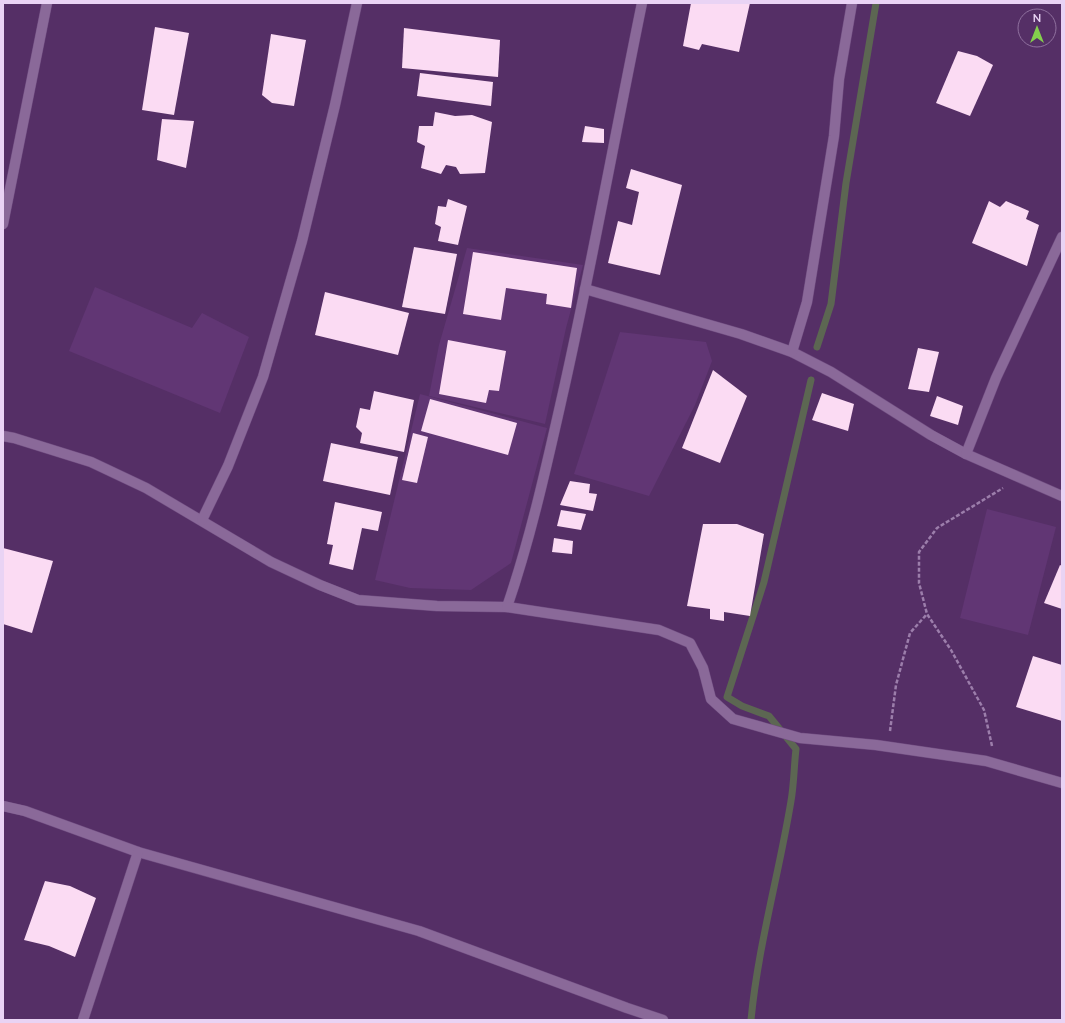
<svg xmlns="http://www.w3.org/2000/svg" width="1065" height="1023" viewBox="0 0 1065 1023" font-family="Lato,sans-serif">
<rect width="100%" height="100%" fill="#552f66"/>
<g fill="#613674">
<polygon points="467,248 583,265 566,328 545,424 429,396 439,345"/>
<polygon points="95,287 192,328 202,313 249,337 220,413 69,351"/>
<polygon points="620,332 706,342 712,361 695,405 649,496 574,474"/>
<polygon points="420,394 547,428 511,563 471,590 410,588 375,580"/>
<polygon points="987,509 1056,527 1028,635 960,618"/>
</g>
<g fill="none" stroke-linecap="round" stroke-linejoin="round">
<g stroke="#5c6652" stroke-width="7">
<polyline points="817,347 831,304 846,183 876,3"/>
<path d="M751 1020C758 946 779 874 791 801 794 784 794 766 796 749L769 716 742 706 727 697 764 582 811 380"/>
</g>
</g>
<g fill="#fbdbf3">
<polygon points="691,3 750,3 739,52 702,44 699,50 683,46"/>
<polygon points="155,27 189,33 174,115 142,110"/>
<polygon points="404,28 500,40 498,77 402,68"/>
<polygon points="271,34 306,40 294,106 272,103 262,95"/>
<polygon points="958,51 977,56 993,65 970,116 936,103"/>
<polygon points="420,73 493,82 491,106 417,96"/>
<polygon points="435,112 455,116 472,115 492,122 485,173 460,174 456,167 446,165 441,174 421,168 425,146 417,142 419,126 433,126"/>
<polygon points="162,119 194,121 186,168 157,160"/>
<polygon points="585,126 604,129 604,143 582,142"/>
<polygon points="631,169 682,185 660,275 608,263 618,221 632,225 639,192 626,188"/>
<polygon points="448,199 467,206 458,245 438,241 441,227 435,224 438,206 446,207"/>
<polygon points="989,201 1000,207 1006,201 1029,211 1026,219 1039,225 1027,266 972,243"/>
<polygon points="414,247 457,254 445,314 402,307"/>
<polygon points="473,252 577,268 571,308 546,304 547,294 506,288 501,320 463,314"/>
<polygon points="325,292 409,313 398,355 315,335"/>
<polygon points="448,340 506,351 499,391 489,390 486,403 439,394"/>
<polygon points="918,348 939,352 929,392 908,389"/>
<polygon points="713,370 747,396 720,463 682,448"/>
<polygon points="374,391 414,400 404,452 360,443 362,433 356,427 360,408 370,410"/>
<polygon points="822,393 854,404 848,431 812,420"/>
<polygon points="937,396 963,406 958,425 930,416"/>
<polygon points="430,399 517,423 508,455 421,431"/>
<polygon points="413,433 428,437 417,483 402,480"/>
<polygon points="331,443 398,457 390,495 323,481"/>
<polygon points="570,481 590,484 589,493 597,494 593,511 560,505"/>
<polygon points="335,502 382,512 378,531 362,528 353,570 329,564 333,545 327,544"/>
<polygon points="561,510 586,514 581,530 557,526"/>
<polygon points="703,524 737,524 764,534 750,616 724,612 724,621 710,619 710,609 687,606"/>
<polygon points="554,538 573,541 572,554 552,552"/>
<polygon points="3,548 53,561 32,633 3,624"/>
<polygon points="1060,565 1062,566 1062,609 1044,603"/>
<polygon points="1033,656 1062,665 1062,721 1016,707"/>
<polygon points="45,881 70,886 96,898 75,957 49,946 24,940"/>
</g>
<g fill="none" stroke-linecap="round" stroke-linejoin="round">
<defs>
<g id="minor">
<polyline points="3,224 47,3"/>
<polyline points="585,289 741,334 792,352 831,372 931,435 966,454 1062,496"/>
<polyline points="792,352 807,302 834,136 839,79 852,3"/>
<path d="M3 436 14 438 91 462 146 488 271 562 320 585 358 600 437 606 507 607C532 534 548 459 565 384 593 258 616 130 642 3"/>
<polyline points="966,454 996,378 1062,237"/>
<polyline points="202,520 228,466 263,377 302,241 335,105 357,3"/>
<polyline points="507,607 659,630 690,643 703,668 711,699 733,719 800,738 876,745 986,761 1062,783"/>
<polyline points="3,806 25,811 138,852 419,931 627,1008 663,1020"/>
<polyline points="83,1020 138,852"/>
</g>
</defs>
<use href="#minor" stroke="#704d80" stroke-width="11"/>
<g stroke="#9c7eab" stroke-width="2.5" stroke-dasharray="4 2" stroke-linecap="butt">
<polyline points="890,731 896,685 910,633 927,614"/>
<polyline points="992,746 984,710 951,650 927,614 919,583 919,552 937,528 1003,488"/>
</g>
<use href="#minor" stroke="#8a6999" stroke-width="10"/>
</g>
<rect width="1065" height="1023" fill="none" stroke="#e9d3f4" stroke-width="8"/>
<g transform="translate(1037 28)"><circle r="19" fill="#552f66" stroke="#90719f"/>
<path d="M0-3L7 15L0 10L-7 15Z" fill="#84cf4d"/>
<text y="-6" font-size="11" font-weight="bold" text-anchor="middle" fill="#e9d3f4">N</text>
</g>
</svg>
